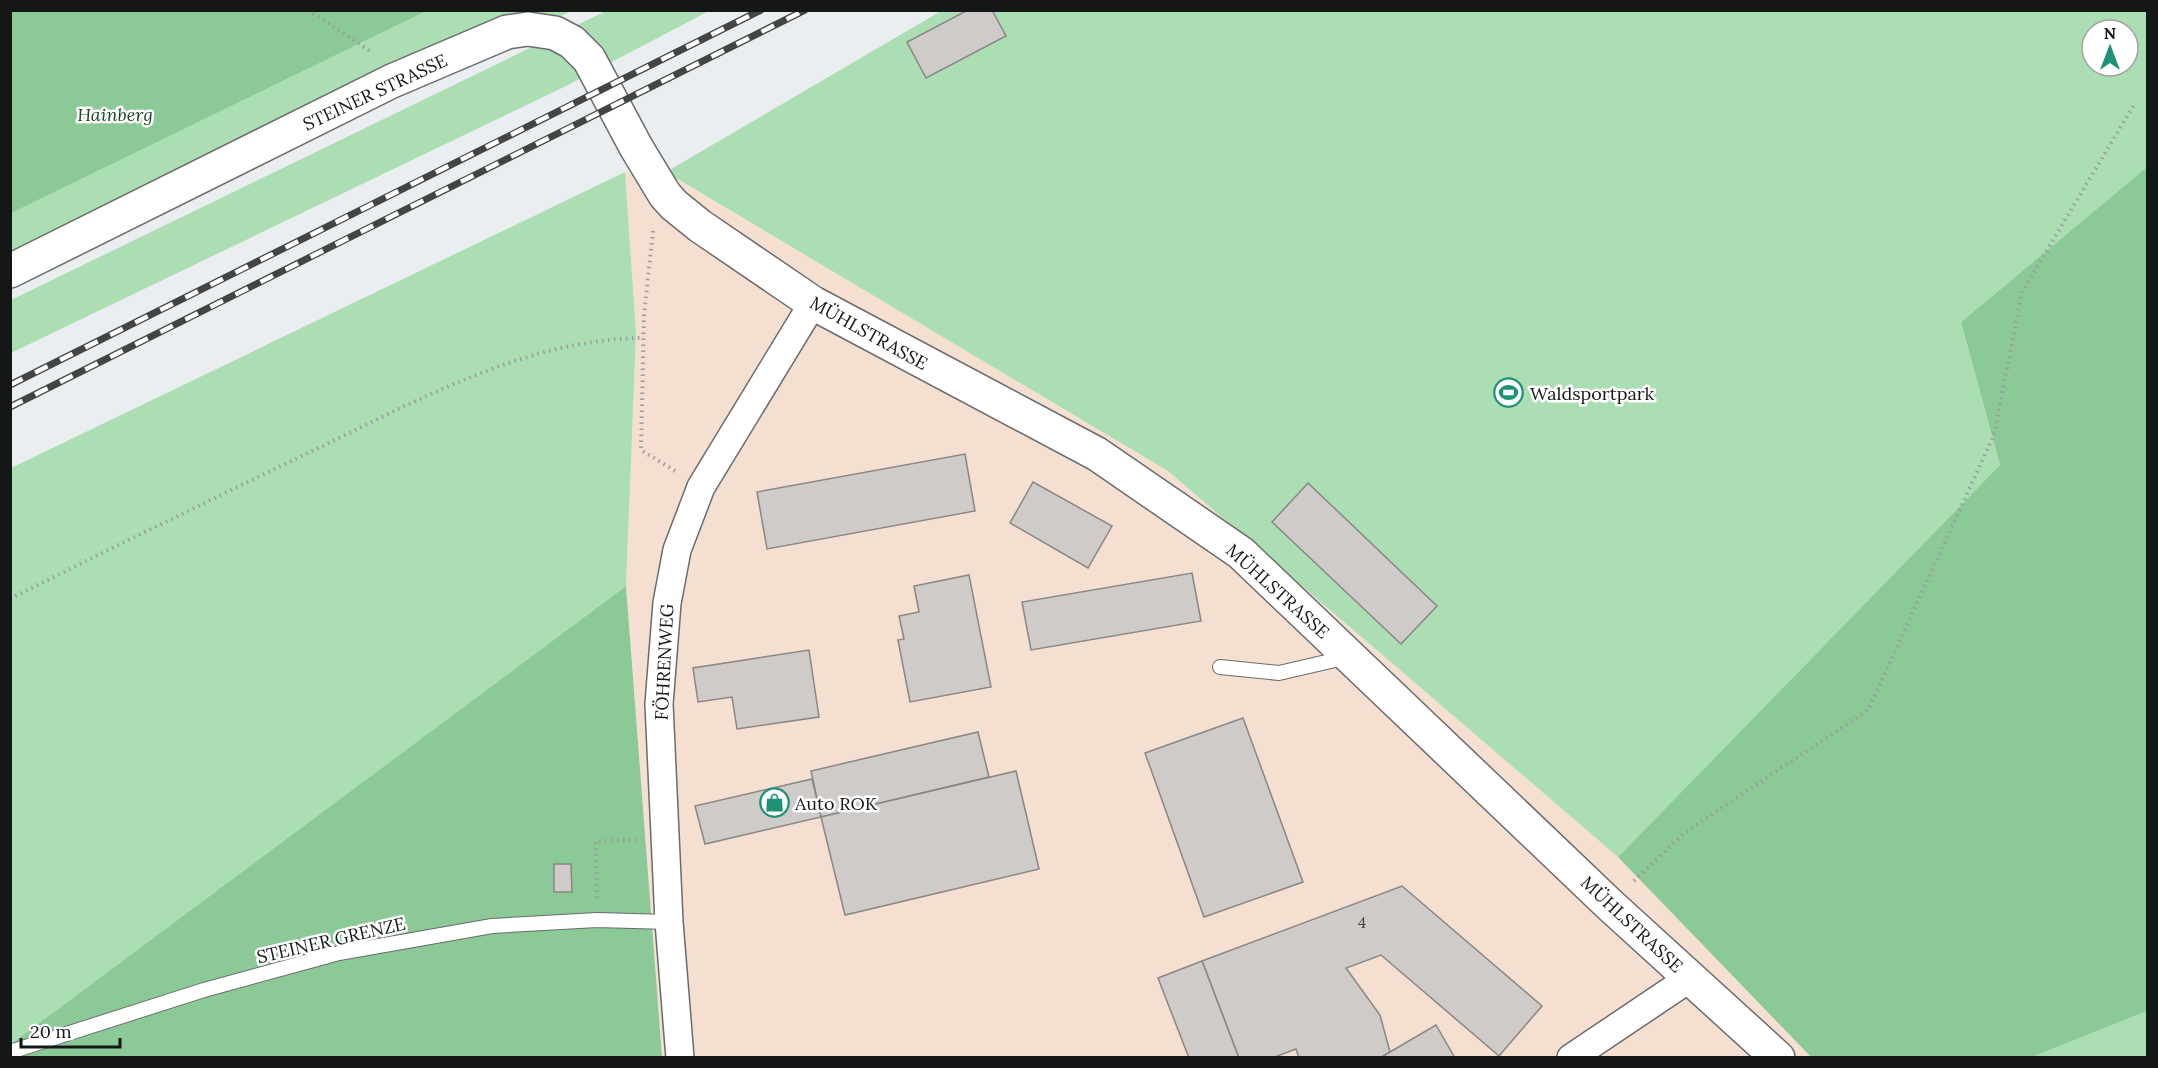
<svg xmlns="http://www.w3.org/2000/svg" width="2158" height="1068" viewBox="0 0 2158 1068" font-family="Lora,serif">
<rect width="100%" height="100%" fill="#ebeef0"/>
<polygon fill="#f4dfd1" points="625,172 666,172 1168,471 1618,857 1811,1057 662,1057 626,586 636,333"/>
<g fill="#acdeb4" fill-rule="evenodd">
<polygon points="11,11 572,11 368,102 11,285"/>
<polygon points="606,11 709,11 566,86 11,353 11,300"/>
<path d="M941 11H2147V167L1961 322 2000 465 1618 857 1168 471 666 172ZM2092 30H2128V66H2092Z"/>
<polygon points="625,172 636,333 626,586 11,1044 11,468"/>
<polygon points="2147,1011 2147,1057 2032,1057"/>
</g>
<g fill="#8bc997">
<polygon points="11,10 426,10 426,11 11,213"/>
<polygon points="2147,167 2147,1011 2032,1057 1811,1057 1618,857 2000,465 1961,322"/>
<polygon points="626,586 662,1057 11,1058 11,1044"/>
</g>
<g fill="#cecbc9" stroke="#898684" stroke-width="1.5">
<polygon points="968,10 992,10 1006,36 926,78 907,42"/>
<polygon points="965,454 975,511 767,549 757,492"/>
<polygon points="1033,482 1112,526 1088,568 1010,523"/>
<polygon points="1308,483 1437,606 1401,644 1272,522"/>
<polygon points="1192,573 1201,621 1031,650 1022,602"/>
<polygon points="969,575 991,687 910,702 898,640 904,639 899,616 919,612 914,586"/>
<polygon points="809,650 819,717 737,729 732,697 698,702 693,668"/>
<polygon points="1243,718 1303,882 1204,917 1145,753"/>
<polygon points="978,732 989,777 821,817 811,771"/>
<polygon points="1016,771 1039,869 845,915 821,817"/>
<polygon points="812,779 821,817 705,844 695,806"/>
<polygon points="554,864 571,864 572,892 554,892"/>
<polygon points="1402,886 1542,1006 1499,1056 1381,955 1346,968 1380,1015 1390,1052 1380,1058 1299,1058 1296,1049 1272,1058 1239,1058 1202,961"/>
<polygon points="1202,961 1239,1058 1189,1058 1158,978"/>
<polygon points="1436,1025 1455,1058 1380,1058 1390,1052"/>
</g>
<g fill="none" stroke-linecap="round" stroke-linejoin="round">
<defs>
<g id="service">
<polyline points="1220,667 1279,673 1348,657"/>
<polyline points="10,1052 204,990 339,953 492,926 597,920 669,922"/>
</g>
<g id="minor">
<polyline points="680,1058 669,922 659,704 667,603 677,550 701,487 813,303"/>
<polyline points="1571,1058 1690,978"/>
</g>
<polyline id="tertiary" points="10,271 392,81 507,32 528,29 555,33 572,42 589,59 636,147 665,195 674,205 700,226 813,303 1097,454 1241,553 1610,905 1778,1058"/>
</defs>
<use href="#service" stroke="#696b6d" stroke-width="16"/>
<use href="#minor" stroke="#696b6d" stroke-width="30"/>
<use href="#tertiary" stroke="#696b6d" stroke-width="36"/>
<g stroke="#9a9c9e" stroke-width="4" stroke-dasharray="1.5 4.5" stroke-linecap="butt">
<polyline points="308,10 373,53"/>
<polyline points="653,231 644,315 641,450 675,471"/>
<path d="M10 599C109 549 208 501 308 453 411 404 527 338 644 338"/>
<polyline points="1634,881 1684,833 1868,710 1994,435 2022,292 2135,103"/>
<polyline points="597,898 596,841 636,840"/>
</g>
<use href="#service" stroke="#fff" stroke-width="14"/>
<use href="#minor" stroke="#fff" stroke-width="27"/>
<use href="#tertiary" stroke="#fff" stroke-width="33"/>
<defs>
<g id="rail">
<polyline points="10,385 761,10"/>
<polyline points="10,407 805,10"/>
</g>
</defs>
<use href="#rail" stroke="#434545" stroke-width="7"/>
<use href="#rail" stroke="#fff" stroke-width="4.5" stroke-dasharray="14" stroke-linecap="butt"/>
</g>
<defs>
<symbol id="stadium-ring" viewBox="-11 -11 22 22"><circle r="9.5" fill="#fff" stroke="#209274" stroke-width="1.5"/><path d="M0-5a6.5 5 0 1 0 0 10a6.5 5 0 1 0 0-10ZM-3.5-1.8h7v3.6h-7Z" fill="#209274"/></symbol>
<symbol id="shop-ring" viewBox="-11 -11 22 22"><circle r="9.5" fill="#fff" stroke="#209274" stroke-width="1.5"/><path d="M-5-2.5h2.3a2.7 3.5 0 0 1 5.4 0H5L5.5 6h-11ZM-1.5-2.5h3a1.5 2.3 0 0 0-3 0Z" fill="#209274"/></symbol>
</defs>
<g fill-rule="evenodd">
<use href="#stadium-ring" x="1492" y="376" width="33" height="33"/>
<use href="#shop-ring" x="758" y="786" width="33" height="33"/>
</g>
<g text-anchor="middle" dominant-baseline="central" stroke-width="5" stroke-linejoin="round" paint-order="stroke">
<g font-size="15" fill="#434343">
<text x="1362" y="922">4</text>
</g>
<g font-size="18" fill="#151616" stroke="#fff">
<text transform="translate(375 92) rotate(-25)">STEINER STRASSE</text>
<text transform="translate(869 333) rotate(29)">MÜHLSTRASSE</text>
<text transform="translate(1278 591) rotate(42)">MÜHLSTRASSE</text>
<text transform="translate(664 662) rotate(-87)">FÖHRENWEG</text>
<text transform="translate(1632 924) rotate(43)">MÜHLSTRASSE</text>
<text transform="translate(331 940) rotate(-13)">STEINER GRENZE</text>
</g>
<g font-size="18" font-style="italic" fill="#174323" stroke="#fff">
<text x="115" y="114">Hainberg</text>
</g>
<g font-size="18" fill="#151616" stroke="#fff" text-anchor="start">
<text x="1530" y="393">Waldsportpark</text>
<text x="795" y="803">Auto ROK</text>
</g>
</g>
<rect width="2158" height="1068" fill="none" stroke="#151616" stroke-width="24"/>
<g transform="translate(2110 48)"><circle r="28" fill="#ffffff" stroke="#a1a2a2" stroke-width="1.5"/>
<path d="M0-4.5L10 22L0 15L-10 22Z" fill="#209274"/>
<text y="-9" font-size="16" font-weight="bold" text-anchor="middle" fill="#151616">N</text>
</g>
<path d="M21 1038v9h99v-9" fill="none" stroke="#151616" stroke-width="3"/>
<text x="30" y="1038" font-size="18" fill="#151616" stroke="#ffffff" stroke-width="4.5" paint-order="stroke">20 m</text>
</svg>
